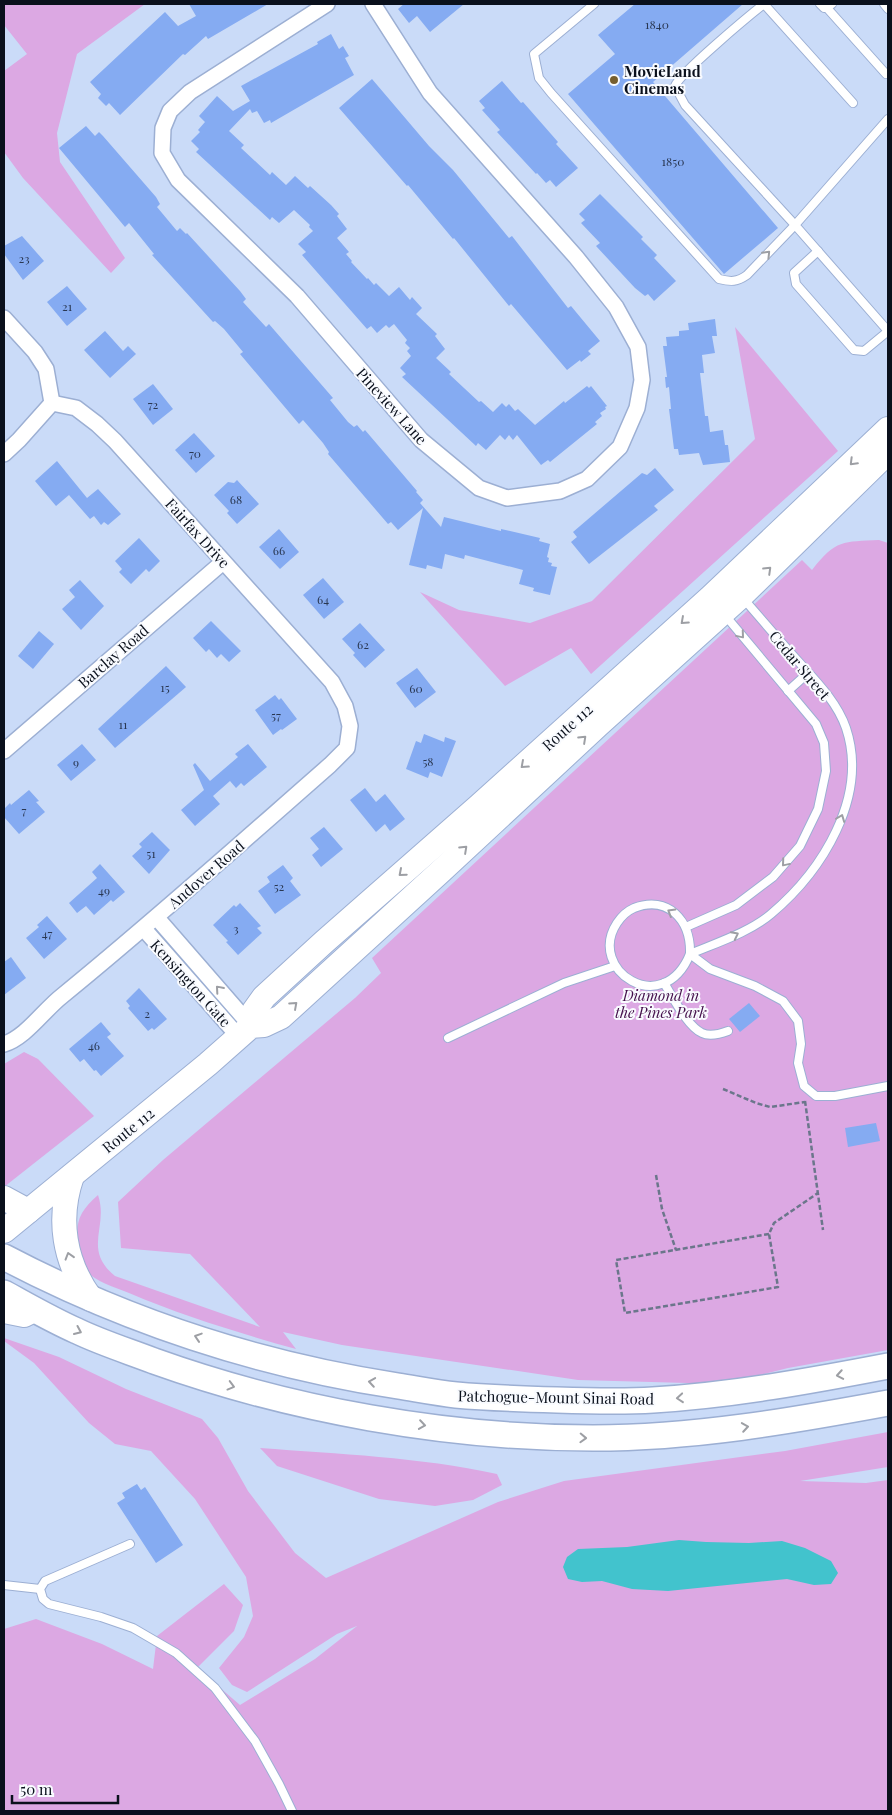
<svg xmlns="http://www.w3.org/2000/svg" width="892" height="1815" viewBox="0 0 892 1815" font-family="'Playfair Display',serif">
<rect width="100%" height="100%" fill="#cadbf8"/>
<g fill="#dca8e3">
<polygon points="4,4 145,4 77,54 57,133 60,162 125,258 111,273 23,178 4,152 4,71 27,54 4,25"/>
<polygon points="735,327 838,451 591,674 571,648 505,686 420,592 459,610 530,623 592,601 755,439"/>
<path d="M879 540 888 543V1350L788 1368 724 1384 578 1380 342 1345 283 1332 296 1349C239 1333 183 1316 129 1293 114 1287 96 1282 85 1270 81 1266 81 1258 80 1252 74 1226 77 1213 98 1195 109 1227 82 1249 115 1276L260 1327 190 1254 121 1248 118 1202 163 1160 355 998 381 973 372 958 802 560 812 570C836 539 843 542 879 540Z"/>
<polygon points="24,1052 38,1059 94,1116 4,1187 4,1064"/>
<polygon points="4,1338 59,1357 126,1389 202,1419 218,1438 248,1491 295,1553 326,1578 498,1502 564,1481 785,1451 888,1432 888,1467 800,1481 866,1483 888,1480 888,1811 4,1811 4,1629 36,1619 102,1644 153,1669 157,1636 224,1584 243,1605 234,1631 197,1668 240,1705 315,1659 357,1626 337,1634 247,1692 232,1685 219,1668 244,1637 253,1616 246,1577 195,1499 151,1451 115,1444 89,1423 34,1363 4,1341"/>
<path d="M260 1448C339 1454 419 1457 497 1474L502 1485 473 1500 435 1506 379 1499 277 1466Z"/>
</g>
<polygon fill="#42c3cd" points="679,1540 706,1542 749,1543 782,1541 805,1548 831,1561 838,1573 831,1584 814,1585 787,1579 668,1591 632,1589 602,1581 582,1582 568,1579 563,1567 567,1557 578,1549 627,1547"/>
<g fill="#85abf2">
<polygon points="189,4 268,4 208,39 206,36 185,55 183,54 120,115 109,103 106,106 98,98 101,94 90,82 165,12 178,26 196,16"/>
<polygon points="404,4 464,4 430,32 417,16 409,23 398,9"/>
<polygon points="635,4 743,4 653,82 778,228 724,274 568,94 615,54 598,35"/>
<polygon points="331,34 339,49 343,46 349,56 345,58 354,75 271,123 270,120 264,123 257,111 252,113 250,109 229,131 244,145 241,148 270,175 272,172 286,185 295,176 308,188 310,186 331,205 339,214 337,216 347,229 337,238 349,252 346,254 352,261 351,262 367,279 368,278 374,285 376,283 389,296 399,287 410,300 412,297 422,308 416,314 437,334 435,336 445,349 436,358 451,372 449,374 479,402 481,401 493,412 502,403 506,407 509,404 515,411 518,409 535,425 564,401 565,403 587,386 589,388 591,386 607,406 605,407 606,409 600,413 602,416 595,422 597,424 550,462 548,460 541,465 517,435 513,440 509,435 505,440 500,435 486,450 478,443 476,446 402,377 406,374 400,368 411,356 407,351 410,348 405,343 407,340 394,324 389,328 386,325 377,333 371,326 367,329 302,255 306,252 298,244 313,231 309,227 310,225 294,210 279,223 272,217 270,220 196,152 199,149 191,141 200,132 198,130 205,122 199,116 217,96 233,111 250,101 241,86 318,44 317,42"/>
<polygon points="372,79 429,146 453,170 509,238 512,236 568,308 571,306 600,341 588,351 591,354 581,362 580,360 567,370 511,304 509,306 454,238 453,239 408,185 407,186 339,108"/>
<polygon points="502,81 521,103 523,102 558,142 556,144 578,168 556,187 550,180 546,183 537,173 536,174 497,132 500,130 482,110 485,108 479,101"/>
<polygon points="86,126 95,136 99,132 103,136 156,197 160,204 157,207 177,231 180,228 186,234 187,233 240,291 246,299 243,302 266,327 269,324 275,331 333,398 330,400 348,422 354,427 357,425 363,432 365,430 417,491 416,492 423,500 420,503 441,527 444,517 501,531 501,529 540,538 539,541 550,544 547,557 549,558 548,562 552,563 551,566 557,567 550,595 533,591 534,588 519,584 523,570 465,555 464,559 445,554 442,569 427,565 426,569 409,565 423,508 398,530 391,522 388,524 328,454 329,452 323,443 303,420 299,424 240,354 243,352 224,329 215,321 213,322 152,255 154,254 129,223 125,227 59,148"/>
<polygon points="600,194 643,237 641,239 657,255 654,258 676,281 654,301 648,294 645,296 635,288 596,246 600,243 581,223 585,220 579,214"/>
<polygon points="22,236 44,261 23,280 4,254 4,246"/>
<polygon points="67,286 87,309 67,326 47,302"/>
<polygon points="715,319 717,336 712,336 715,353 702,355 704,373 700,373 705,416 708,416 710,432 723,430 725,445 728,445 730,462 703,465 699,453 679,455 678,449 674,449 669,409 671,409 669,387 666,388 665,377 667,377 663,346 667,346 666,337 679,336 679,331 689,330 688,323"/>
<polygon points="105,331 123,351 128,346 136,354 110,378 84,350"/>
<polygon points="153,384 173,409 153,425 133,399"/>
<polygon points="194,433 215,456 196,473 175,450"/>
<polygon points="57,461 87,498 98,489 121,514 108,525 104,522 101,525 94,516 90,519 69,495 56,506 35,481"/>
<polygon points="655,468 674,490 654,506 658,510 589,564 571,542 577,537 573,532 642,473 647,475"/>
<polygon points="237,480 259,504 237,524 227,513 229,511 214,495 228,482 234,483"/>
<polygon points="279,529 299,552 280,569 259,547"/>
<polygon points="139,538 160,561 149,572 146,569 131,584 119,572 122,569 115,561"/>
<polygon points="323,578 344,602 324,619 303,595"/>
<polygon points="80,580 104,606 81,630 62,609 75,597 69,590"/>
<polygon points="211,621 241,651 229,662 221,654 217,658 209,649 206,652 193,638"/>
<polygon points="360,623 385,650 365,668 353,655 355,653 342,639"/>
<polygon points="39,631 54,644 33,669 18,656"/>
<polygon points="166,666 186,687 115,748 98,729"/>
<polygon points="417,668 436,692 415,708 396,683"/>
<polygon points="275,695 279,700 281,698 297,719 282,730 281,729 273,735 255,710"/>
<polygon points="424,734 444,742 445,737 456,741 442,777 430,772 428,778 406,769 416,741 421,743"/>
<polygon points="82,744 96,760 71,781 57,765"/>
<polygon points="248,744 267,767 244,786 241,783 236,788 230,781 213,796 220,804 195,826 181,810 204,790 193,765 195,763 210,781 238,757 235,754"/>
<polygon points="365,788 376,802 385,794 405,819 390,831 385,824 376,832 350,800"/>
<polygon points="29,790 39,801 36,802 45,812 19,834 4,817 4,809 10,803 11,805"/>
<polygon points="324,827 343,849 321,867 312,855 319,849 310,838"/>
<polygon points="152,832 170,850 149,874 132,856 142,847 139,844"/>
<polygon points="100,864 125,892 113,902 111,900 94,915 86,906 77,913 69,903 97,878 92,872"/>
<polygon points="283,865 293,878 290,881 301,895 275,914 258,891 270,882 267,877"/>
<polygon points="240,903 261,926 257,928 262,933 238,955 226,942 228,941 213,925 234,905 236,907"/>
<polygon points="47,916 67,939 44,959 26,938 39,927 37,925"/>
<polygon points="11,957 26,978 4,995 4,962"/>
<polygon points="139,988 167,1019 154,1030 152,1028 148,1031 128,1008 130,1006 126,1001"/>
<polygon points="749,1003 760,1016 740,1032 729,1019"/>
<polygon points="101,1022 111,1034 107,1037 124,1056 101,1076 96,1070 94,1071 84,1059 80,1062 69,1049"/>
<polygon points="876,1123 880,1141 848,1147 845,1128"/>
<polygon points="137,1484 141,1490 145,1487 183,1545 156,1563 117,1503 125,1498 122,1493"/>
</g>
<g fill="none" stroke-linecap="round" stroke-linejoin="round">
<defs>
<g id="service">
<path d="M594 4 534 54 539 78 551 93 719 279C731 282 737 282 747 275L795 225 685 105 675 86C679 74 750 15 764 4"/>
<polyline points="764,4 853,103"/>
<polyline points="820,4 824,8 827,8 832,4"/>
<polyline points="884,4 888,9"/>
<polyline points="827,8 886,74"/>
<polyline points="888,119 795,225 888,331"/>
<polyline points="818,251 794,273 796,284 854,350 864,351 887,332"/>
<polyline points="788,691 808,673"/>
<polyline points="686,927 736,905 773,877 800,846 818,809 826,771 824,743 816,724 724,614"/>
<path d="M690 954C691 920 668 895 634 908 627 911 621 917 617 923 586 970 663 1020 690 954 716 943 750 932 771 914 822 871 869 797 846 728 837 702 816 681 798 661 779 640 761 619 743 598"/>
<polyline points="690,954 710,969 755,986 783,1001 798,1021 801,1044 798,1063 804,1086 816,1096 835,1096 888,1086"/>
<path d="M664 983C673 997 687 1026 702 1033 710 1037 720 1034 728 1031"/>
<polyline points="448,1038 564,983 615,966"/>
<polyline points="130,1544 45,1581 40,1589 43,1599 49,1604 101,1617 133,1628 176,1653 215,1688 255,1741 279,1784 292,1811"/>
<polyline points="4,1585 40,1589"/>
</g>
<g id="minor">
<polyline points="327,4 190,92 170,111 163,128 162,153 178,180 297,296 421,440 479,488 507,498 560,491 587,479 620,447 637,408 642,380 638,347 616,307 576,257 430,93 373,4"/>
<polyline points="4,318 35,352 46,369 52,403 19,440 4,454"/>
<polyline points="4,751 223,562"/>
<polyline points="157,918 251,1026"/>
<polyline points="144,929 239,1037"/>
<path d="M4 1044C25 1038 44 1010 62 996 153 922 241 843 330 765L347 748 350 726 345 706 332 682 115 441 97 424 76 408 52 403"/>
</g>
<g id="primary">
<polyline points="251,1026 254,1011 264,997 324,942 479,806 710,598 888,429"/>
<path d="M72 1176C57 1219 64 1262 91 1299"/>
<polyline points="4,1198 28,1211"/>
<polyline points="4,1231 208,1064 251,1026 264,1025 281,1017 441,871 598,725 741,596 888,452"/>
<polyline points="4,1311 24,1315 34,1310"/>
</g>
<g id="trunk">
<path d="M4 1257C126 1321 261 1365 398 1386 417 1389 437 1393 456 1395 490 1398 523 1399 557 1400 589 1401 621 1402 653 1400 733 1395 810 1381 888 1366"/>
<path d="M4 1293C28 1306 52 1320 77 1331 102 1343 128 1351 154 1361 291 1410 447 1438 593 1438 693 1438 791 1421 888 1403"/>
</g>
</defs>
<use href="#service" stroke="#9cafd3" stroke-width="10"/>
<use href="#minor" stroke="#9cafd3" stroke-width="18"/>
<use href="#primary" stroke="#9cafd3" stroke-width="26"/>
<use href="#trunk" stroke="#9cafd3" stroke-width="28"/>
<g stroke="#6b768b" stroke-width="2.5" stroke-dasharray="5 2.5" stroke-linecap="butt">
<polyline points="723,1089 756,1103 770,1107 805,1102"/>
<polyline points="805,1101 823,1230"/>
<polyline points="656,1175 662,1209 676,1250"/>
<polyline points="769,1234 616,1260 625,1313 778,1287 769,1234 774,1223 818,1193"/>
</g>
<use href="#service" stroke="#fff" stroke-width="8"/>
<use href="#minor" stroke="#fff" stroke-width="15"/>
<use href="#primary" stroke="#fff" stroke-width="24"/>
<use href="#trunk" stroke="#fff" stroke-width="25"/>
</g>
<defs><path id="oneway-chevron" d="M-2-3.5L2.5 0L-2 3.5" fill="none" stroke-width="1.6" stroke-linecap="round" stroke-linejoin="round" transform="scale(1.25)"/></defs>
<g stroke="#9d9fa4">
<use href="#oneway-chevron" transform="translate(767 254) rotate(-46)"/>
<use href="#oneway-chevron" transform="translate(853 462) rotate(135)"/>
<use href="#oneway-chevron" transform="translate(768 570) rotate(-44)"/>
<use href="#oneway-chevron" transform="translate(684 621) rotate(138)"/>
<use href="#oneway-chevron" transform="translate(741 635) rotate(50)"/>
<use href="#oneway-chevron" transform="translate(583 739) rotate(-43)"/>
<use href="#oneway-chevron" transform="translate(524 765) rotate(138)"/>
<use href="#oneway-chevron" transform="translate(841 818) rotate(-69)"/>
<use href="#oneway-chevron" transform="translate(464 849) rotate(-43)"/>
<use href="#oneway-chevron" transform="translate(785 863) rotate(130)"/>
<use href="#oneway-chevron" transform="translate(402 873) rotate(139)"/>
<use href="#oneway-chevron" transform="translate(671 912) rotate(-149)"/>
<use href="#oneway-chevron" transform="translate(735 935) rotate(-27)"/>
<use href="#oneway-chevron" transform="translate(219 989) rotate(-131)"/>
<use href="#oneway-chevron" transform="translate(294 1005) rotate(-42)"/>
<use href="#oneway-chevron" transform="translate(69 1256) rotate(-107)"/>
<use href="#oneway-chevron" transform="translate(78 1331) rotate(24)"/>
<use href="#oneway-chevron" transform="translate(198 1337) rotate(-162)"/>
<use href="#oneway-chevron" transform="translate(840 1375) rotate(170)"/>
<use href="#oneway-chevron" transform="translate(372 1382) rotate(-171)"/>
<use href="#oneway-chevron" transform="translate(231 1386) rotate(15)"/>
<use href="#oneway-chevron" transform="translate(680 1398) rotate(175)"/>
<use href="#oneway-chevron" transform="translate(422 1425) rotate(8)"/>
<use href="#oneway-chevron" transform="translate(745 1427) rotate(-9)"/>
<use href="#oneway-chevron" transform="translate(583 1438) rotate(2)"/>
</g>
<circle fill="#765e2f" stroke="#f9fbff" stroke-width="2" cx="614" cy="80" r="5"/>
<g text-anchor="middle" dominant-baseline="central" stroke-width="4" stroke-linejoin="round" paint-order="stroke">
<g font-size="12" fill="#293752">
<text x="657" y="24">1840</text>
<text x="673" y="161">1850</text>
<text x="24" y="258">23</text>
<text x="67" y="306">21</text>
<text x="153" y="404">72</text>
<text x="195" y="453">70</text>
<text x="236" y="499">68</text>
<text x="279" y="550">66</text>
<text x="323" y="599">64</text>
<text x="363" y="644">62</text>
<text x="165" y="687">15</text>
<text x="416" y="688">60</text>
<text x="276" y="715">57</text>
<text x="123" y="724">11</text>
<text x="428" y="761">58</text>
<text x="76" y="762">9</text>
<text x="24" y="810">7</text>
<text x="151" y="853">51</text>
<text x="279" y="886">52</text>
<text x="104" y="890">49</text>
<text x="236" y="928">3</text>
<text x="47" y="933">47</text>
<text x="147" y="1013">2</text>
<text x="94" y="1045">46</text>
</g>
<g font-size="15" font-weight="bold" fill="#0a101c" stroke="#f9fbff" text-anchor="start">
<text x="624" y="71">MovieLand<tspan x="624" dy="17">Cinemas</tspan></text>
</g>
<g font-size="15" fill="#0a101c" stroke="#f9fbff">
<text transform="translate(392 406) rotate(48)">Pineview Lane</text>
<text transform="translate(198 533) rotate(48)">Fairfax Drive</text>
<text transform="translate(113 656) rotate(-41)">Barclay Road</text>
<text transform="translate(800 665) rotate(50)">Cedar Street</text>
<text transform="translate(567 727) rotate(-42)">Route 112</text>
<text transform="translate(206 874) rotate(-41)">Andover Road</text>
<text transform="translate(191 983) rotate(48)">Kensington Gate</text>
<text transform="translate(128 1130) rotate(-39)">Route 112</text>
<text transform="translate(556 1397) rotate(1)">Patchogue-Mount Sinai Road</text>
</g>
<g font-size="15" font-style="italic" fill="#430e4a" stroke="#f9fbff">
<text x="661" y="995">Diamond in<tspan x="661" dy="17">the Pines Park</tspan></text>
</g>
</g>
<rect width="892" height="1815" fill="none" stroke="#0a101c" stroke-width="10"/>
<path d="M12 1795v8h106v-8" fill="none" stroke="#0a101c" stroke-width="2.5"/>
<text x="20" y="1795" font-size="15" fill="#0a101c" stroke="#f9fbff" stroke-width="4" paint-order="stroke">50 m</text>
</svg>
